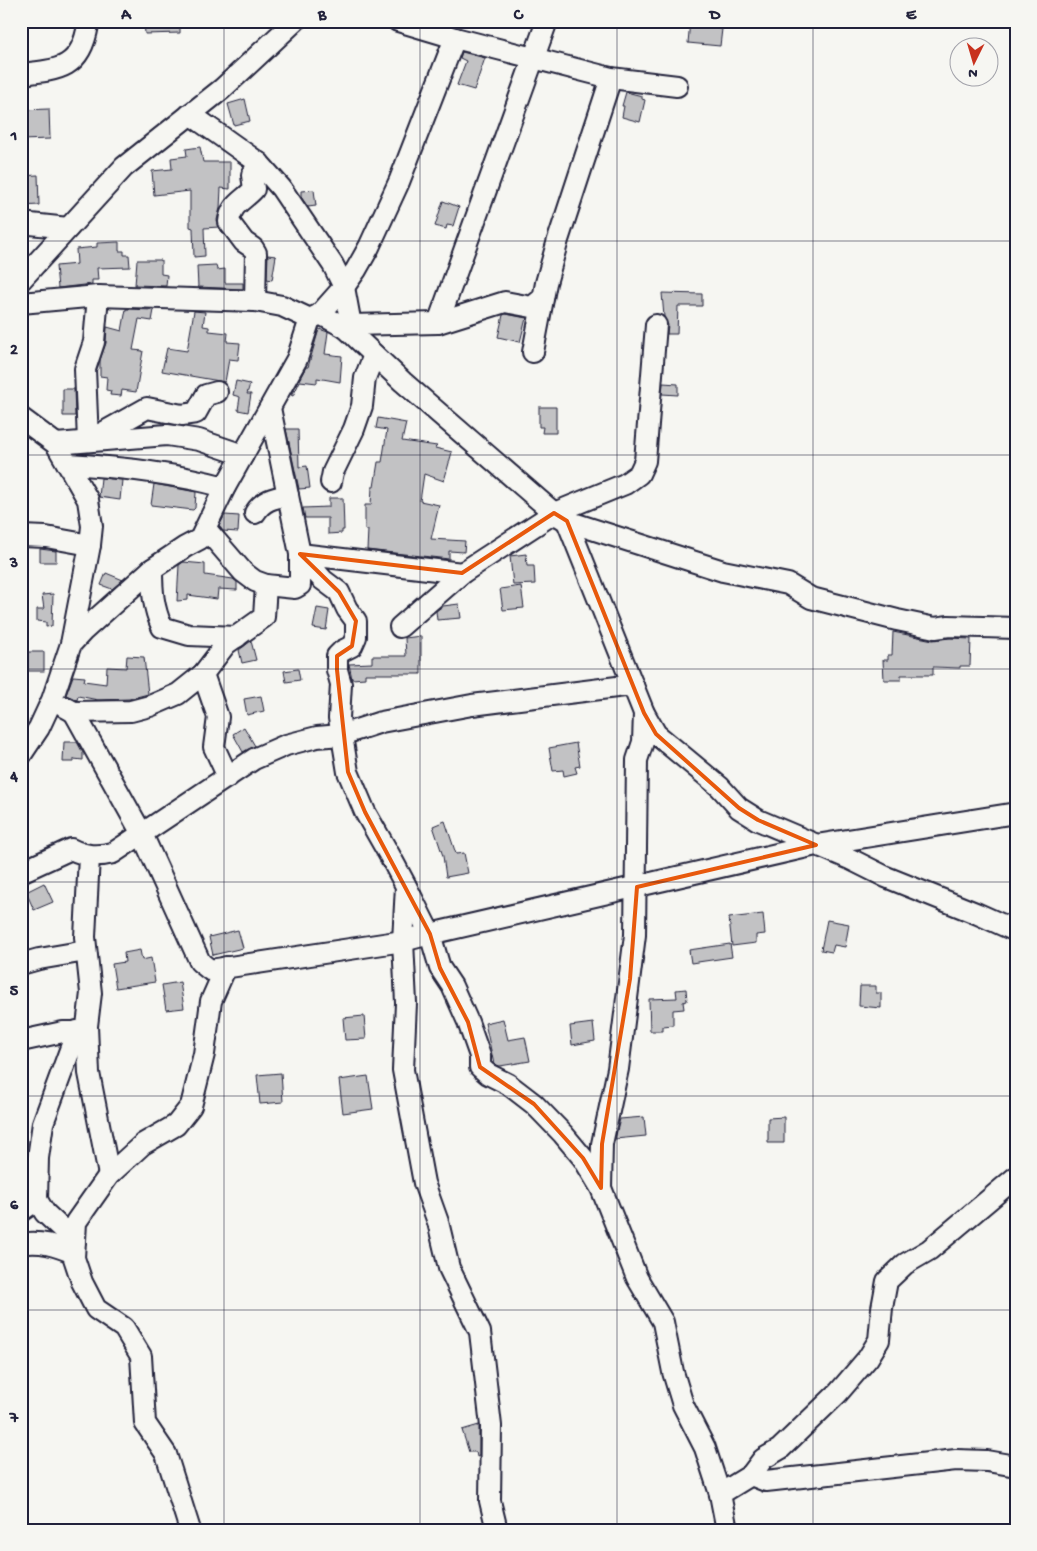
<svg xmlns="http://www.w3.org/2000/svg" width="1037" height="1551" viewBox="0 0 1037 1551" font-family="'Gochi Hand',sans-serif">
<rect width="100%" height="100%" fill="#f6f6f2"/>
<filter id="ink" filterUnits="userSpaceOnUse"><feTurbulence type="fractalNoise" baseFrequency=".02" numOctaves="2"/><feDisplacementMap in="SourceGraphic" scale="10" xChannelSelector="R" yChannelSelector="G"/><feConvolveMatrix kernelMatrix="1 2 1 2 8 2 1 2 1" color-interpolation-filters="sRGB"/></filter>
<g filter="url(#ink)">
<g fill="#c2c2c4" stroke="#22223b">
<polygon points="144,21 180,21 180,33 145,34"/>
<polygon points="690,21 712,21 711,28 722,29 720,46 688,43"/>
<polygon points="462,52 485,58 474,90 457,85 466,61 460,58"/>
<polygon points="626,92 642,96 642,99 645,100 640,122 622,117 624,106 622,106"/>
<polygon points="245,99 250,121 234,125 228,104"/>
<polygon points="49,109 50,139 21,140 21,110"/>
<polygon points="200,147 203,162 230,162 230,189 221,188 220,208 217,220 219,227 204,228 205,256 194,257 193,228 190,227 190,191 154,195 152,171 172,169 171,158 187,156 186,149"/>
<polygon points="38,175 39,205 21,206 21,176"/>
<polygon points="314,190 316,206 308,207 301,197 301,191"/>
<polygon points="443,201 459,207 453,226 447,225 446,229 435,226"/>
<polygon points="119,242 119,251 124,251 124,255 129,255 130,267 97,268 98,280 92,280 92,284 58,288 56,266 77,264 76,249 97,247 97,243"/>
<polygon points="268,255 276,256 272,280 267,279"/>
<polygon points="137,260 161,260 161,274 167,275 166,286 135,285"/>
<polygon points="216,265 217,270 225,269 225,283 243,283 243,289 198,287 197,266"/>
<polygon points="662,293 702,294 702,306 678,306 677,334 667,334 668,325 664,317"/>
<polygon points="126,309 154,310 152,321 139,319 133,350 143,351 136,392 122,390 121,396 110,395 111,391 106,390 107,377 100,376 100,360 106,343 107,327 122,331"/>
<polygon points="194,311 205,312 203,326 209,327 209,331 228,333 227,342 240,343 238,360 229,359 225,382 162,371 167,348 187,351"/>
<polygon points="506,314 526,318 520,342 498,337 503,315"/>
<polygon points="319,329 328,332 325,354 342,356 340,382 317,378 317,383 300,381 293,396 291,395 306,367 308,367"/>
<polygon points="236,381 250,384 247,394 251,394 248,412 238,410 240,397 233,395"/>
<polygon points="663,383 678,384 678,395 662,394"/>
<polygon points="63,389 74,389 75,416 63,416"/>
<polygon points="539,407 556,407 556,433 542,433 543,427 539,427"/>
<polygon points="378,418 406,423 402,441 437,446 435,448 452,452 444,481 424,474 420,501 439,505 431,539 465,541 464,552 449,551 449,559 367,550 368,530 365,530 365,505 371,505 372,487 374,487 378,462 382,462 387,430 376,428"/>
<polygon points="286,429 298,429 299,467 307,466 310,488 299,489"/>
<polygon points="101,478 122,480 120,500 99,497"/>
<polygon points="154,484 196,492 195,508 193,510 151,505"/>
<polygon points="329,498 343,498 344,530 342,530 342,533 328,534 328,518 305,518 303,508 329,507"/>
<polygon points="225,515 239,516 238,532 223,531 219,526"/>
<polygon points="40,549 56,551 56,562 40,562"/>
<polygon points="526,554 527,566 534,566 535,584 513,585 510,556"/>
<polygon points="183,562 205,564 205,575 233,579 237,582 237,590 218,589 217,599 188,595 188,600 177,601 179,565"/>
<polygon points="106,573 123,580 112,589 101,585"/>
<polygon points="521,586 524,608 503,610 500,589"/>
<polygon points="53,594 52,626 46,627 46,622 37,621 37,609 44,609 42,595"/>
<polygon points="459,604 461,618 437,620 436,611 443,606"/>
<polygon points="317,608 329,610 326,630 313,628"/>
<polygon points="893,632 933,640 950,638 971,639 970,666 960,666 960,668 933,667 933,675 901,675 901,680 884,680 883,660 888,660 888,655 892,655"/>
<polygon points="421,636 421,674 365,674 365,678 352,679 349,664 372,663 372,656 406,656 405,638"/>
<polygon points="251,641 256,660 242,663 239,650"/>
<rect x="28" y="652" width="16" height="19"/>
<polygon points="127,656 144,657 148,694 129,699 98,700 78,696 77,700 66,695 73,676 85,677 84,681 106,684 107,667 126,668"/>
<polygon points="298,669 300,680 286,682 284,671"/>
<polygon points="261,696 264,711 247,715 244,699"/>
<polygon points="244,727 255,746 243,752 233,734"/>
<polygon points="64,742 77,742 83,753 83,760 74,759 74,762 63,762"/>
<polygon points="576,743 580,766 575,767 577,773 564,776 563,770 553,771 549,748"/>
<polygon points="445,821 456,854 464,853 468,873 446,877 443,856 433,826"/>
<polygon points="44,883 53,902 34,910 26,892"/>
<polygon points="763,914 765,934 756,935 756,943 732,946 729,918"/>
<polygon points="827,920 849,924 845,947 834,945 832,952 821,950"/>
<polygon points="238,930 243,948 213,955 209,937"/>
<polygon points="730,944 732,957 691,963 689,950"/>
<polygon points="140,950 142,960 151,958 155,982 116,988 112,964 125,962 124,953"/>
<polygon points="180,982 184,1008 166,1010 162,985"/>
<polygon points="860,986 876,986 876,993 881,993 881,1008 859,1006"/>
<polygon points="686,989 687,1001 683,1002 684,1009 673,1010 673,1025 663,1026 663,1031 650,1031 649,999 677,998 676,990"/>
<polygon points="364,1016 366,1039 345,1040 343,1018"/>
<polygon points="503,1019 508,1040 525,1037 530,1061 500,1066 494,1064 485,1023"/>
<polygon points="593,1023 595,1041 572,1045 570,1026"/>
<polygon points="281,1073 283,1102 260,1104 257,1075"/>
<polygon points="368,1076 373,1109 343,1113 339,1080"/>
<polygon points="644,1117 646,1136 615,1139 620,1119"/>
<polygon points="784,1117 784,1143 768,1143 768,1118"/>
<polygon points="479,1425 479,1456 477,1457 476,1452 469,1452 462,1430"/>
</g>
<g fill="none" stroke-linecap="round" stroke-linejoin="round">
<defs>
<g id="minor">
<polyline points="398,21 455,38 611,78 677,86"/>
<path d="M21 74C60 70 81 68 88 25"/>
<polyline points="190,114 259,163 281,188 333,265 344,287 351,325"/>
<polyline points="21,223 68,228"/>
<polyline points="21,280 124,167 222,89 295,21"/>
<polyline points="98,296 94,342 85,369 88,441 147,408 182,415 196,413 206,395 217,392"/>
<path d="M255 301 256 253 253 248 244 242 229 222C231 204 242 202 254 189L252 175 259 163"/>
<polyline points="21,303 98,296 255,301 282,306 310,319 320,314 346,328 403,382 554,513 567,521 723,571 788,584 811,598 897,620 935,628 949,626 1016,628"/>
<polyline points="320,314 344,287 356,270 369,247 399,182 455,38"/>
<polyline points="438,323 547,21"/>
<polyline points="346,328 351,325 438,323 505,302 532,307 543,298"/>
<polyline points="533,352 546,283 558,240 611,78"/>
<polyline points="21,418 56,444 88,500 92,526 90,545 71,644"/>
<polyline points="56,444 167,435 199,440 243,455"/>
<path d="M68 464C121 467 173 473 225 487"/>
<polyline points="331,482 333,472 354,429 362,406 365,378 374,355"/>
<path d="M255 513C263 500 273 498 288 495"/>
<polyline points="567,521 644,713 656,734 720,787 739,808 758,820 850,859 886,877 978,914 1016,931"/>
<polyline points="206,529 243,572 255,581 266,585 295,588 300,585 300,554 270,408"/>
<polyline points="21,536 46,537 90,545"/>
<path d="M152 569C152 590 153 607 162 627L189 635 237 637"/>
<polyline points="462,573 300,554 323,580 339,592 347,609 356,621 356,637 352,646 342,651 337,656 337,670 341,684 339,718 348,772 365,812 390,856 406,886 403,941 406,1003 403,1070 424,1183 438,1222 449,1268 480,1332 491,1426 490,1501 497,1530"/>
<polyline points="400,627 462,573 554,513 625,484 639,474 645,461 656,325"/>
<polyline points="203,674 218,717 214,747 228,777"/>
<polyline points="65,707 74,712 131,711 150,706 178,694 203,674 226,644 264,617 266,585"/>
<polyline points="74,712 142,834 200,962 210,970 403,941 430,934 816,845 1016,813"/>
<polyline points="21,755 39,728 52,700 71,644 83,631 152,569 185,547 200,539 225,487 297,359 310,319"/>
<polyline points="89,856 85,937 91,993 87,1026 89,1073 109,1175"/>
<path d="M21 872 71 849C85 856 97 857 113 853L254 759 286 745 317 737 341 735 381 722 472 705 633 685"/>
<polyline points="407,888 430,934 440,968 452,986 468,1022 480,1056 480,1067 488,1074 508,1084 534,1104 563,1134 583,1158 601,1188 637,1278 663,1322 673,1372 683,1405 705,1448 720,1494 727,1530"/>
<polyline points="21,964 39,959 86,951"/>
<polyline points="21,1041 63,1032 87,1032"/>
<polyline points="601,1187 602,1144 618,1069 635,935 637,760 643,742 644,713"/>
<polyline points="37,1200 45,1213 75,1241"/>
<polyline points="21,1211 37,1200 38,1158 43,1123 77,1031"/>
<path d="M21 1244C40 1240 57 1246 74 1253"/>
<polyline points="751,1475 766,1481 956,1460 987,1461 1016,1466"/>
<polyline points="720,1494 751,1475 763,1459 780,1449 838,1393 868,1358 879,1340 882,1308 887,1281 905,1264 929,1250 1016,1177"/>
<polyline points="190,1530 166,1454 145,1423 141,1356 124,1328 96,1309 82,1282 74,1258 76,1222 109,1175 143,1144 176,1125 191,1106 204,1054 211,1001 226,967"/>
</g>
</defs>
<use href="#minor" stroke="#22223b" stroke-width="24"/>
<use href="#minor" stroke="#f6f6f2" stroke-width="20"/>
</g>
</g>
<path fill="none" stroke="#e8590c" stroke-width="4" stroke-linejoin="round" d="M554 513 567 521 644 713 656 734 739 808 758 820 816 845 637 887 630 979 602 1144 601 1188 583 1158 534 1104 480 1067 468 1022 440 968 430 934 365 812 348 772 337 670V656L352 646 356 621 339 592 300 554 462 573Z"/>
<path fill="none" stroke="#22223b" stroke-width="1" stroke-opacity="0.55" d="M224 21V1530M420 21V1530M617 21V1530M813 21V1530M21 241H1016M21 455H1016M21 669H1016M21 882H1016M21 1096H1016M21 1310H1016"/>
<rect width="1037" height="1551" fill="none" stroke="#f6f6f2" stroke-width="55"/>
<g transform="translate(974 62) rotate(185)"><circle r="24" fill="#f6f6f2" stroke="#a1a1a9"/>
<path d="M0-4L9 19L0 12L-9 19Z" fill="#c8321e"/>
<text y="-8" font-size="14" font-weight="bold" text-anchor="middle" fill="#22223b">N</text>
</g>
<rect x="28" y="28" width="982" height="1496" fill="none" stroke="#22223b" stroke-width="2"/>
<g font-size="16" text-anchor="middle" font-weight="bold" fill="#22223b">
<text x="126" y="19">A</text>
<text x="322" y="19">B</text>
<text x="518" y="19">C</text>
<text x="715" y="19">D</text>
<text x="911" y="19">E</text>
<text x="14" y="140">1</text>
<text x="14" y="354">2</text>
<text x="14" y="567">3</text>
<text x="14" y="781">4</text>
<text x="14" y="995">5</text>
<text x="14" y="1209">6</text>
<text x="14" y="1422">7</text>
</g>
</svg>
